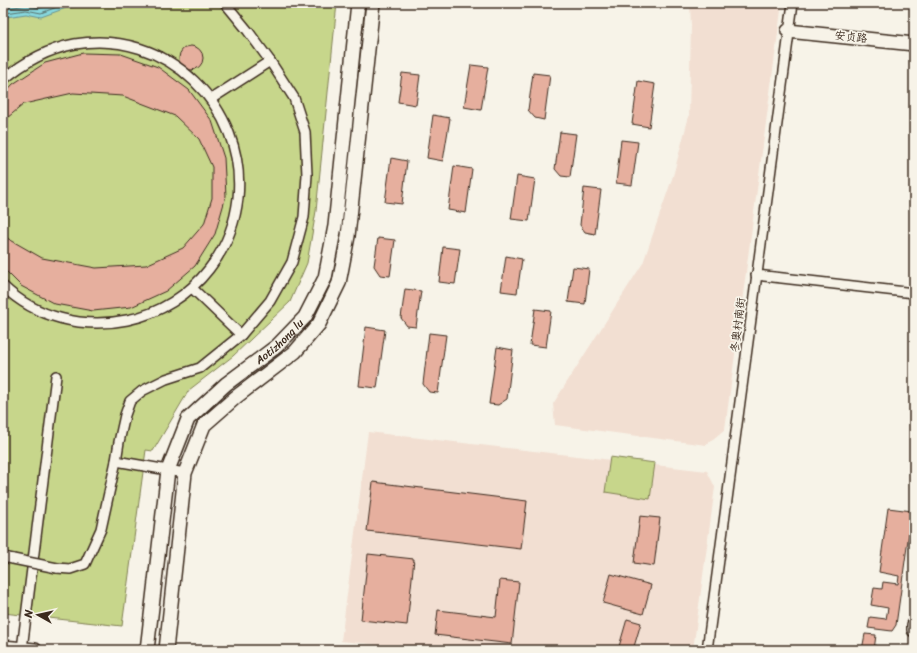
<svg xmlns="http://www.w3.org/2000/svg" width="917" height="653" viewBox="0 0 917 653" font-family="Sriracha,'LXGW WenKai TC',sans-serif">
<rect width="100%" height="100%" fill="#f7f3e8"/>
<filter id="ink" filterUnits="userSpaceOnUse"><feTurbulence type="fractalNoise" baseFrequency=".025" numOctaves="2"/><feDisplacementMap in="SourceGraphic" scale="8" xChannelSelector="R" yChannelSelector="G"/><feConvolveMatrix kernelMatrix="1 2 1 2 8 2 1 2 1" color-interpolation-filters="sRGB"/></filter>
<g filter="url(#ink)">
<g fill="#f2dfd2">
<polygon points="690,3 782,3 725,429 706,445 555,425 553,404 643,263 673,176 689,116 691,26"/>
<polygon points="368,432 707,471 715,487 693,650 427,650 341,641"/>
</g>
<g fill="#c7d68b" stroke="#818054">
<polygon points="3,3 337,3 316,211 307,263 290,302 233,356 189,390 153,451 146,450 122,626 3,613"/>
<polygon points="610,457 655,463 650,499 605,492"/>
</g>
<polygon fill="#87d8de" stroke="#699291" points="3,3 85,3 85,5 66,8 41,17 26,14 6,17 3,26"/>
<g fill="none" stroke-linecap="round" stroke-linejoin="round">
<g stroke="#59706b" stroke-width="1">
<polyline points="3,9 26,5 40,8 53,3"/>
<polyline points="3,15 6,13 26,10 41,13 65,4 70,3"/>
</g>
</g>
<g fill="#e6af9e" stroke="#3b2a1e">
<circle cx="191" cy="58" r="12"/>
<polygon points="83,53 121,54 158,67 189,90 212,121 224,158 226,196 215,234 195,266 166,291 131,307 93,311 55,304 21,286 3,268 3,233 7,238 42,258 96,268 146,265 183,248 204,224 212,198 212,167 199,139 175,116 123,96 73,93 24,104 7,118 3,125 3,95 13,84 45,63"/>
<polygon points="471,65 488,67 481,110 464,107"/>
<polygon points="402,73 420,75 416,105 398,102"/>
<polygon points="533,73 550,75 544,120 535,118 528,110"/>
<polygon points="638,81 655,84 649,127 632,124"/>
<polygon points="433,115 450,118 443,161 427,158"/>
<polygon points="560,132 576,134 570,177 561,176 555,169"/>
<polygon points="621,140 638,142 632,185 616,183"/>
<polygon points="391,158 407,161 402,204 385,202"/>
<polygon points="454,166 472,169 466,213 448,210"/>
<polygon points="517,176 535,179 529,221 511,219"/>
<polygon points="584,188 601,190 595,234 585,232 580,225"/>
<polygon points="378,238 395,240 390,276 380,275 374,266"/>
<polygon points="443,247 460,249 455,284 439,282"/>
<polygon points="506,256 522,259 517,293 501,291"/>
<polygon points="573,267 589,269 585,304 568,302"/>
<polygon points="405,289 421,291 416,327 407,326 401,318"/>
<polygon points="535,309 551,311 546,347 530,345"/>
<polygon points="366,327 385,330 377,388 359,386"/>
<polygon points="429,333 446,335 438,393 429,392 423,384"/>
<polygon points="497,347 513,350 507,399 498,405 489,404"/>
<polygon points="373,482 527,501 521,549 367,531"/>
<polygon points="888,508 912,511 896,625 892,631 868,628 870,617 886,619 888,608 871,605 874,588 882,589 883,582 898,584 899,576 879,572"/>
<polygon points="640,516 660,518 654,566 634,563"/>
<polygon points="368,554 414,559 407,625 361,620"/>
<polygon points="611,574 651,585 643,614 603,603"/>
<polygon points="500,580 519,582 512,644 435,635 438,610 496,617"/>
<polygon points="627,619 641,623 633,650 618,650"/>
<polygon points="865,634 876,635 874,650 862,650"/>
</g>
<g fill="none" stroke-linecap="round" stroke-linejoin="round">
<defs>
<g id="street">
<path d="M3 80C24 62 48 49 75 44 166 28 247 107 238 198 235 224 225 249 209 269 189 295 159 314 127 320 83 329 36 318 3 286"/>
<polyline points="211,99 270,61"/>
<polyline points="756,275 914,293"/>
<polyline points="192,288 241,335"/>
<polyline points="116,461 185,473"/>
<polyline points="3,557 13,559"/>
<polyline points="57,568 70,569 85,564 101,529 116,461 119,442 125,415 130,401 142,391 166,379 200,368 241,335 270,301 292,262 304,217 307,175 305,132 294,98 270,61 248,31 225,3"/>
<polyline points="22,649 56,376"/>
<polyline points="707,650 793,3"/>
</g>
<g id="secondary">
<polyline points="788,31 914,44"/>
<polyline points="914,625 914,630"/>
<polyline points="3,647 35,650"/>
<path id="s1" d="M147 650 168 470 188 419 226 384 277 346 305 317 325 278 335 226 358 3"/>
<polyline points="166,650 185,473 204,425 236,397 295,352 319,324 339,283 348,236 373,3"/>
</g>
</defs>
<use href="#street" stroke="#3b2a1e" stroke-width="12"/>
<use href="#secondary" stroke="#3b2a1e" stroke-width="16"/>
<use href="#street" stroke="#f7f3e8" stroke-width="9"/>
<use href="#secondary" stroke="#f7f3e8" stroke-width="13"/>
<defs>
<polyline id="street-bridge" points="13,559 57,568"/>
</defs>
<use href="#street-bridge" stroke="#3b2a1e" stroke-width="12" stroke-linecap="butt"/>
<use href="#street-bridge" stroke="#f7f3e8" stroke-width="9"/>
</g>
</g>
<g text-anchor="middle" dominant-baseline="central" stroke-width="3.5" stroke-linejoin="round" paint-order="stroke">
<g font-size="11" fill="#3b2a1e" stroke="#f7f3e8">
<text transform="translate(851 37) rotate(6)">安贞路</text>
<text transform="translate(738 325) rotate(-83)">冬奥村南街</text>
<text stroke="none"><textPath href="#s1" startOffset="356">Aotizhong lu</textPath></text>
</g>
</g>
<rect width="917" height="653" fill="none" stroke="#f7f3e8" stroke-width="16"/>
<rect x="8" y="8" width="901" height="637" fill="none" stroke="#3b2a1e" stroke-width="1.5" filter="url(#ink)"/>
<g transform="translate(38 615) rotate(278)" stroke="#f7f3e8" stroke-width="3" paint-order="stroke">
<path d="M0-3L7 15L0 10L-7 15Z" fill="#3b2a1e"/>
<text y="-6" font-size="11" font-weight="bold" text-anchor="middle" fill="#3b2a1e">N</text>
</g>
</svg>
